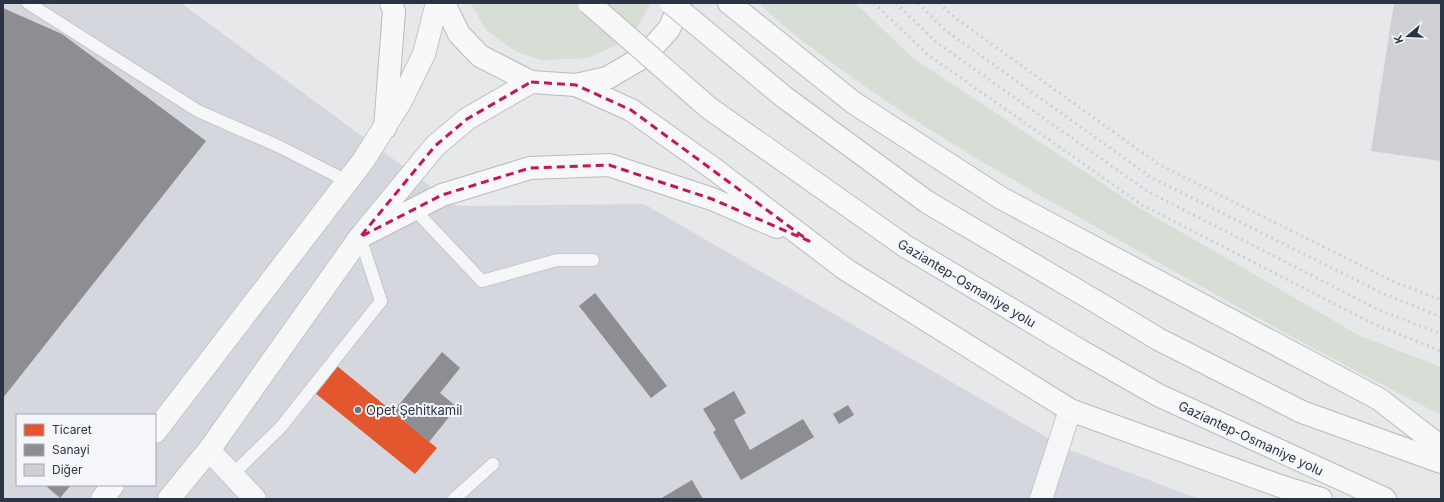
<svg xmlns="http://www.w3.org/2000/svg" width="1444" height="502" viewBox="0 0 1444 502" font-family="Inter,sans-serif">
<rect width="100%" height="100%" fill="#e6e8ea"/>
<path fill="#d4d7dd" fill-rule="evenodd" d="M3 3H181L457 206 644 204 1067 449 1199 499H3ZM17 415H155V485H17Z"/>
<g fill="#d6ded6">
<polygon points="470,3 651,3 636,29 622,42 589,58 541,60 517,52 487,31"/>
<path d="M759 3H855L913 58 1138 207 1360 336 1441 367V415C1315 351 1191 281 1068 211 986 165 905 117 830 61 805 43 780 25 759 3Z"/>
</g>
<polygon fill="#e4572e" points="337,366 437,448 415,474 315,393"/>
<g fill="#8d8d92">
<polygon points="3,8 62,34 206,141 3,398"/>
<polygon points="595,293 667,386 651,398 579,306"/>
<polygon points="442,352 460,368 440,393 457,407 429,442 393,412"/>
<polygon points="734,391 746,413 734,420 750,450 803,419 814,437 741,480 713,432 716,430 703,409"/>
<polygon points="848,405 854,415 839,424 833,414"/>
<polygon points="692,480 703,499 660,499"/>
<polygon points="49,485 71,485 60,498 47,487"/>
</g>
<polygon fill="#ced0d3" points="1394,3 1441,3 1441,161 1371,151"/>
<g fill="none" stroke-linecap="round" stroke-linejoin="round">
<defs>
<g id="service">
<polyline points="28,3 198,111 278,146 347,181"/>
<polyline points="414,209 482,281 557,260 593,260"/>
<polyline points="232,475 281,427 381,301 360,237"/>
<polyline points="454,499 493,464"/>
</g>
<g id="minor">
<polyline points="209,450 255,499"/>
<polyline points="1041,499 1070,410"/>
</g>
<g id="primary">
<polyline points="155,432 363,161 401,101 424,54 437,3"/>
<polyline points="102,499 113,485"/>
<polyline points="169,499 209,450 360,237 435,146 467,119 531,82"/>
</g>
<g id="trunk">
<polyline points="444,3 459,34 480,56 531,82 576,85 607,78 645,56 669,29 681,3"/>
<polyline points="729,3 854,103 1001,198 1379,399 1441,447"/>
<polyline points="576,85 631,110 714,169 845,269 1070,410 1280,486 1321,499"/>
<polyline points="385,128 394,11 391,3"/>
<polyline points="360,237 442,195 530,168 609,165 712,199 777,227"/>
<polyline points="1100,304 1158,339 1302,412 1441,462"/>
<polyline points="1079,350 1158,395 1385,499"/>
</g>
</defs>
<use href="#service" stroke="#c4c6c8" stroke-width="14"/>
<use href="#minor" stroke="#c4c6c8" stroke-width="24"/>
<use href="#primary" stroke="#c2c5c8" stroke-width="24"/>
<use href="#trunk" stroke="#b8bbbf" stroke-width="24"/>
<use href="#service" stroke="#f5f6f7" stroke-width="12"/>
<use href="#minor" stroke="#f5f6f7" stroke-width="22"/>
<use href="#primary" stroke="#f8f8f8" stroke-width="22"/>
<use href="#trunk" stroke="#f8f8f8" stroke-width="22"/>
<g stroke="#cecfd2" stroke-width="3" stroke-dasharray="2 4" stroke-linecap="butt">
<polyline points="874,3 927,54 1142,205 1374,324 1441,351"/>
<polyline points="896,3 936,42 1147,191 1379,310 1441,334"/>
<polyline points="918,3 945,30 1152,178 1384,294 1441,317"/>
<polyline points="939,3 954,17 1158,164 1390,280 1441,300"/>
</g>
<defs>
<g id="trunk-bridge">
<polyline points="589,3 709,108 905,246 1079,350"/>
<polyline points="671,3 784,97 927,202 1100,304"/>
</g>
</defs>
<use href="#trunk-bridge" stroke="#b8bbbf" stroke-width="24" stroke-linecap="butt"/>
<use href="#trunk-bridge" stroke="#f8f8f8" stroke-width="22"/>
</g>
<path fill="none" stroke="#c2185b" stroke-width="3" stroke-dasharray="8 5" stroke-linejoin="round" d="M531 82 576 85 631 110 809 241 712 199 609 165 530 168 442 195 360 237 435 146 467 119Z"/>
<circle fill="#6c737f" stroke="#f4f6f9" stroke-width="1.5" cx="358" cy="410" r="4"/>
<g text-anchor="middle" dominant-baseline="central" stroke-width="4" stroke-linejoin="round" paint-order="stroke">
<g font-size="13" fill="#2b3445" stroke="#f4f6f9">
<text transform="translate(967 283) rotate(31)">Gaziantep-Osmaniye yolu</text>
<text transform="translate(1251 438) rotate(25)">Gaziantep-Osmaniye yolu</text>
</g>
<g font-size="13" fill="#2b3445" stroke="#f4f6f9" text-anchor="start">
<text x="366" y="410">Opet Şehitkamil</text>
</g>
</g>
<rect width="1444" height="502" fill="none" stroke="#2b3445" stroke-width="8"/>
<rect x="16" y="414" width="140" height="72" fill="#f4f6f9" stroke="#a4a8b1"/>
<rect x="24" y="424" width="20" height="12" fill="#e4572e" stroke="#a4a8b1"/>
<text x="52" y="434" font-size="12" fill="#2b3445">Ticaret</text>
<rect x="24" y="444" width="20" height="12" fill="#8d8d92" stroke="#a4a8b1"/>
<text x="52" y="454" font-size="12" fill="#2b3445">Sanayi</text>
<rect x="24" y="464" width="20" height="12" fill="#ced0d3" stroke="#a4a8b1"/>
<text x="52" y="474" font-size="12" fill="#2b3445">Diğer</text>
<g transform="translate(1408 36) rotate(251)" stroke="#f4f6f9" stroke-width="3" paint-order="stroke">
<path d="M0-3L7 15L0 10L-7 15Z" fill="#2b3445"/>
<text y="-6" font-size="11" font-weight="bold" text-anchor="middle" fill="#2b3445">K</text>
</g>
</svg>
